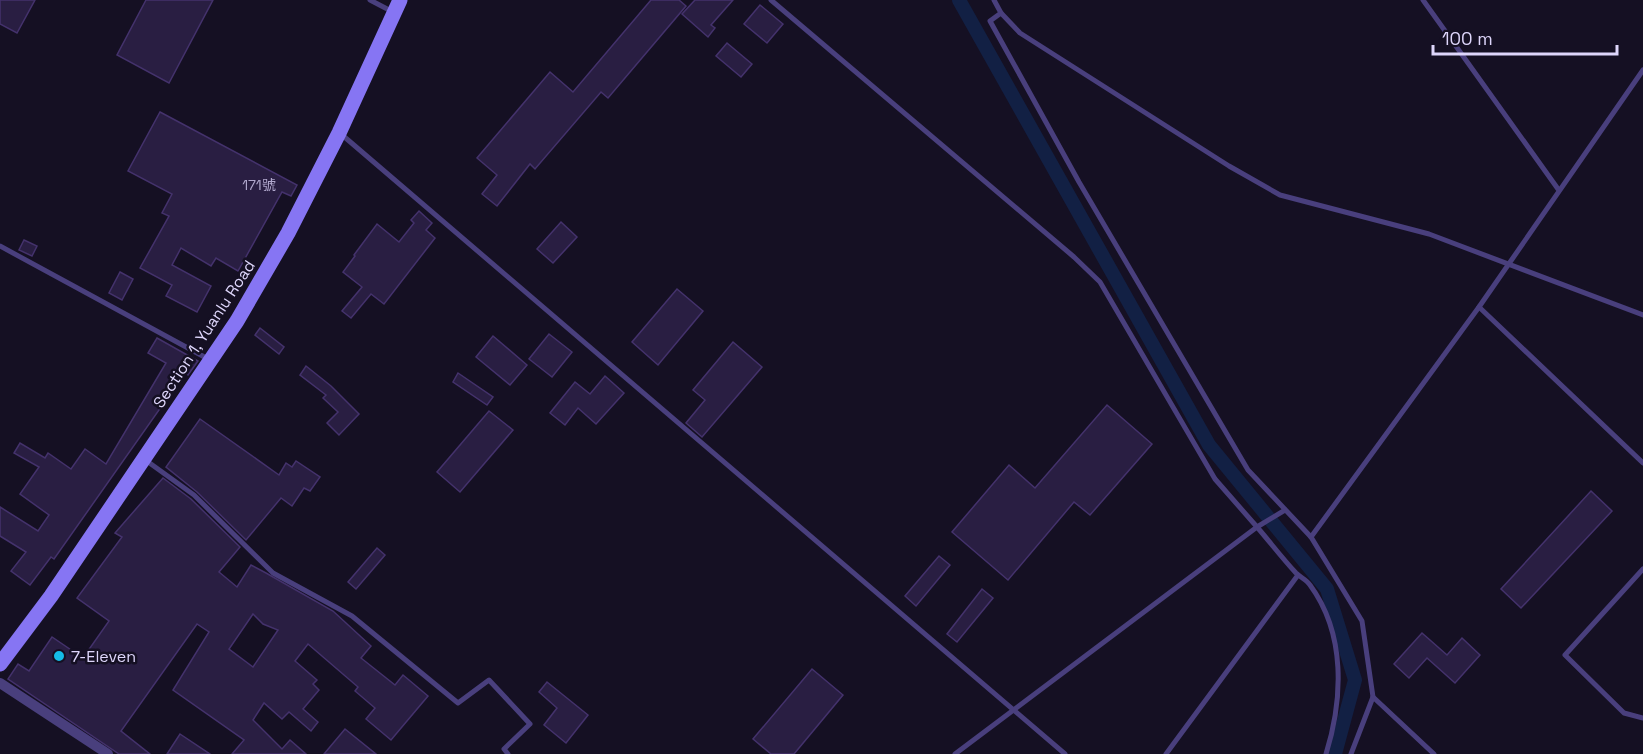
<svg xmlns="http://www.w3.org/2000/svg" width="1643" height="754" viewBox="0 0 1643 754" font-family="'Space Grotesk','Noto Sans TC',sans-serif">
<rect width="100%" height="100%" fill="#151023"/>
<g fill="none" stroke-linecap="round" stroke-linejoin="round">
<polyline stroke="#122044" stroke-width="14" points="959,0 1209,445 1327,589 1355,680 1335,754"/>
</g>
<g fill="#291e42" stroke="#44326c" stroke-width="1.5" fill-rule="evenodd">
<polygon points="0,0 35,0 17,33 0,24"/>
<polygon points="146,0 213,0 169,83 117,55"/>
<polygon points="651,0 679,0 686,6 608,98 601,92 535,169 530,164 497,206 482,194 497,175 477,158 550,72 573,92"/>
<polygon points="695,0 733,0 711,25 715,28 708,37 682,14"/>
<polygon points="760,5 783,24 767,43 744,24"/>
<polygon points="727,43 752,64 741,77 716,56"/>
<polygon points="160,112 297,185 291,196 282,192 238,271 216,258 211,266 181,248 172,265 211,286 197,312 166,296 172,285 140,268 169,216 162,213 172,194 128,171"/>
<polygon points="419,211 432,223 426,230 435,238 384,304 371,294 351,318 342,311 362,287 343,272 355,256 354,255 377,224 399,242 414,223 411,220"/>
<polygon points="561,222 577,237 553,263 537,249"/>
<polygon points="24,240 37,246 32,256 19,250"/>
<polygon points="120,272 133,279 122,300 109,293"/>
<polygon points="677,289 703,311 658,365 632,342"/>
<polygon points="260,328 284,347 279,354 255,335"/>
<polygon points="549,334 572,352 552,377 529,359"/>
<polygon points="493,336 527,365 510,385 476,357"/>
<polygon points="157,338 198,361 188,375 185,373 54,559 51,557 30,585 11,571 26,552 0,536 0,507 38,531 49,515 20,494 39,467 14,453 20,443 45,458 48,453 71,469 85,449 106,464 166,363 148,353"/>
<polygon points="733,342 762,367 702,437 686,423 705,400 693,390"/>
<polygon points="306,366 331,386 359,414 339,435 327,423 338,412 323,398 326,395 300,375"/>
<polygon points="458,373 493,397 487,405 453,382"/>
<polygon points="605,376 624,393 596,424 578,408 565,425 550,413 575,382 590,394"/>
<polygon points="1107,405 1152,444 1090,515 1074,502 1008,580 952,532 1009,465 1035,488"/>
<polygon points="489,411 513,430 460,492 437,472"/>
<polygon points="200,419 279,475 286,463 292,467 296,461 320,477 310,491 304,488 292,506 281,498 246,540 197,492 166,467"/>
<path d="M163 478 191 499 240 547 219 572 237 587 251 565 266 573 333 611 371 646 361 658 395 685 403 675 428 696 391 740 366 719 375 708 355 691 358 687 308 644 295 661 317 680 313 684 319 690 303 709 318 722 311 731 289 712 282 719 264 703 253 720 282 749 290 740 306 754H232L244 740 173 690 209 632 197 624 121 731 150 754H119L8 679 18 664 29 671 52 637 83 658 109 621 77 598 122 537 115 533ZM253 614 263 624 278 630 253 667 229 649Z"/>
<polygon points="1591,491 1612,511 1521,608 1501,589"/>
<polygon points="377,548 385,555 356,589 348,582"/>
<polygon points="939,556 950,565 916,606 905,596"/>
<polygon points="982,589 993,598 957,642 947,634"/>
<polygon points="1422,633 1447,655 1462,638 1480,655 1455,683 1427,658 1409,678 1394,664"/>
<polygon points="812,669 843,695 794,754 771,754 753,739"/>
<polygon points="547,682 588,715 566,743 544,725 557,708 539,692"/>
<polygon points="345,729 376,754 324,754"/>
<polygon points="180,734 210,754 167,754"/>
</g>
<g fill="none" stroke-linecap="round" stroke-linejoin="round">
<g stroke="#493f7d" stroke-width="5">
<polyline points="370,0 393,12"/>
<polyline points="771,0 1074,257 1100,282 1215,479 1257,527 1285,510"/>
<polyline points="994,0 1001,13 990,21 1079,182 1248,470 1311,537 1362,621 1373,697 1351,754"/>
<polyline points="1423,0 1558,189"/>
<polyline points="1001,13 1020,33 1229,166 1280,195 1429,234 1643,315"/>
<polyline points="341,134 1065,754"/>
<polyline points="0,246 210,360"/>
<polyline points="1479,307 1643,463"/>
<polyline points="144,459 194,495 273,573 352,616 458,703 489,680 530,724 504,749 508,754"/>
<polyline points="1311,537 1479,307 1643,70"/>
<polyline points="1643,569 1565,655 1624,713 1643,718"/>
<polyline points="1373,697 1434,754"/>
<path d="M955 754 1257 527C1270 542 1282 558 1296 573 1300 577 1307 580 1310 585 1346 634 1343 699 1326 754"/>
<polyline points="1166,754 1298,575"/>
</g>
<polyline stroke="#493f7d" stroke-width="10" points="0,683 108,754"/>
<polyline stroke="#8675f3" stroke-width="15" points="0,664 51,596 237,321 288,233 339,133 400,0"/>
</g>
<circle fill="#15bce8" stroke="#151023" stroke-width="2" cx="59" cy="656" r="6"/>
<g text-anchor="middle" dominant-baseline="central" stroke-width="5" stroke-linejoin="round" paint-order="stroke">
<g font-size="14" fill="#b1a8cd">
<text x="259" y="185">171號</text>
</g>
<g font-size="16" fill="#ded6fb" stroke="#151023">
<text transform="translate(204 334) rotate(-57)">Section 1, Yuanlu Road</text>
</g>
<g font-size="16" fill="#ded6fb" stroke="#151023" text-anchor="start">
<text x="71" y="656">7-Eleven</text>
</g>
</g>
<path d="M1433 45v9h184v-9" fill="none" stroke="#ded6fb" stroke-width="3"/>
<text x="1442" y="45" font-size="18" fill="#ded6fb" stroke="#151023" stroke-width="4.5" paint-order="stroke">100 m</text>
</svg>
